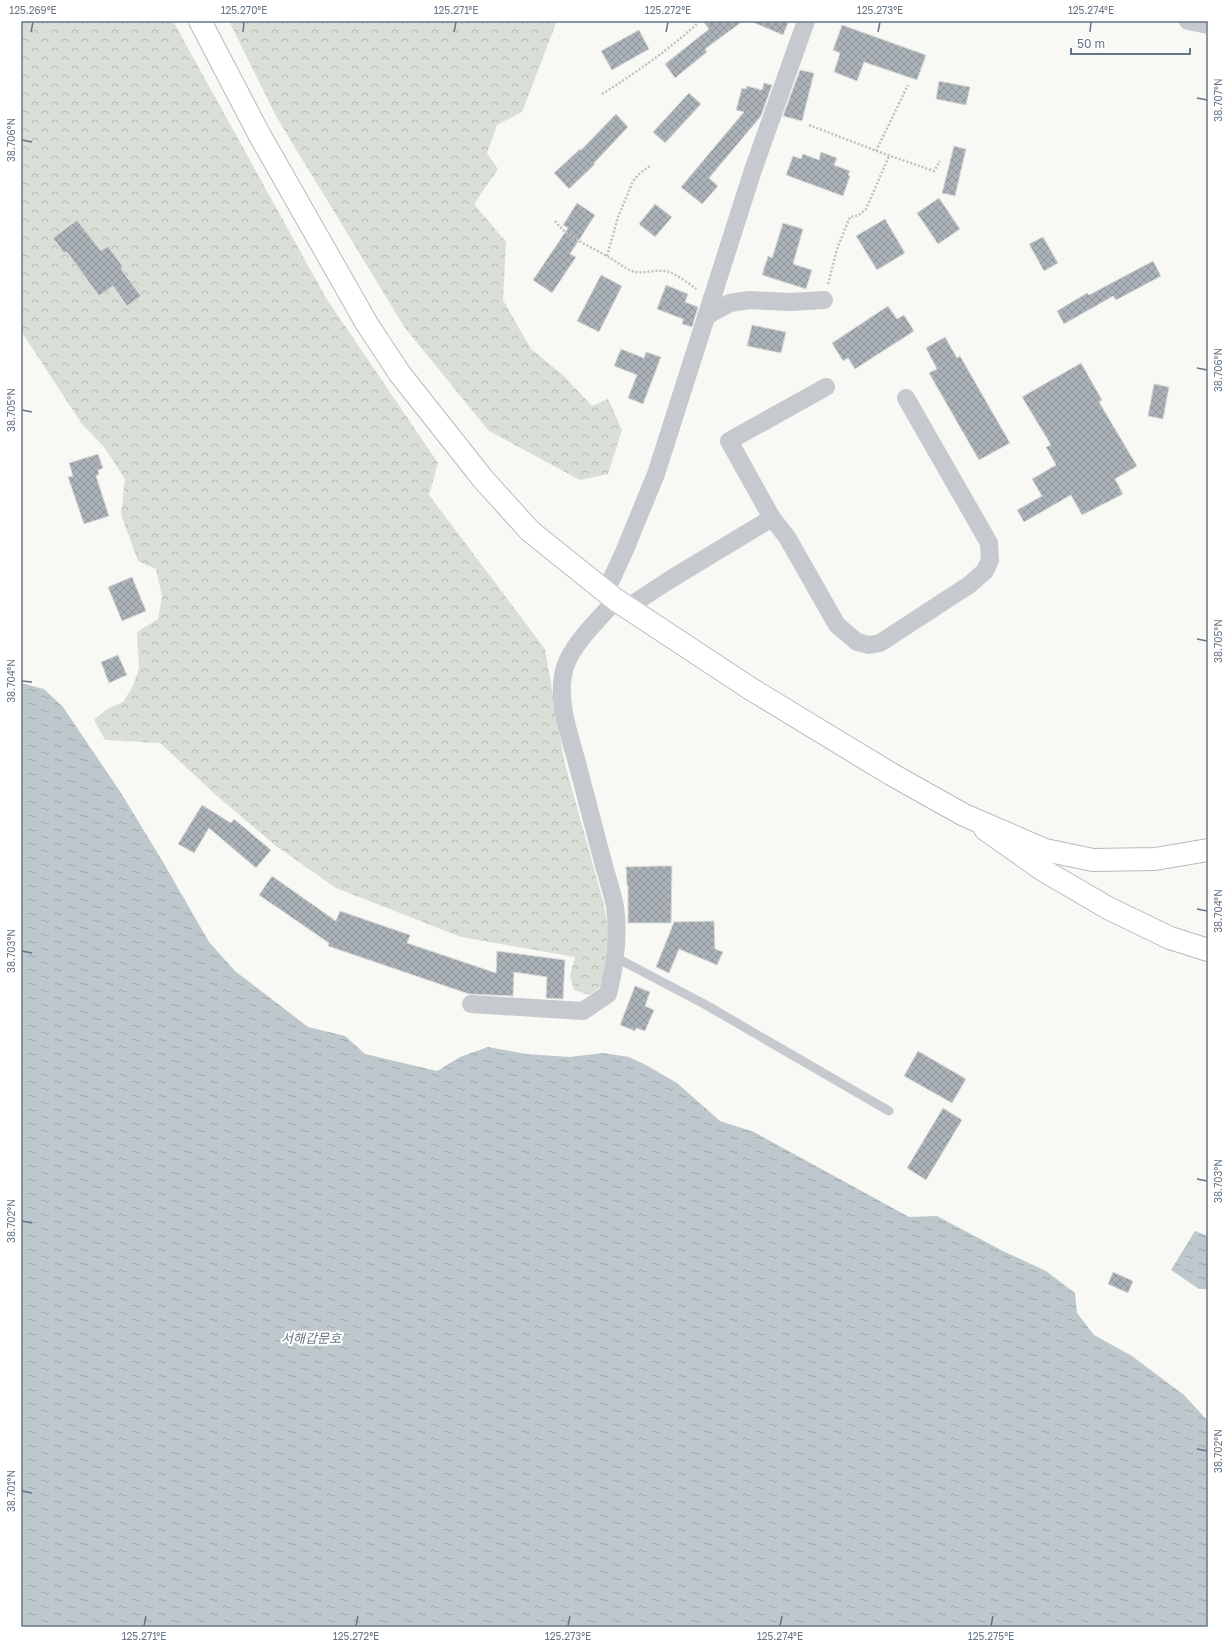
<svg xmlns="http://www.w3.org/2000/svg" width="1229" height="1648" viewBox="0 0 1229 1648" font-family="'Golos Text','Noto Sans KR',sans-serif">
<defs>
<pattern id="forest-crowns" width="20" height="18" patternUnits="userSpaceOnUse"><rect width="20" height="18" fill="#d9dfd6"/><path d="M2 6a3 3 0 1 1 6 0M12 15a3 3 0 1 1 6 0" fill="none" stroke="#b4b9b3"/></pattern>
<pattern id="water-ripples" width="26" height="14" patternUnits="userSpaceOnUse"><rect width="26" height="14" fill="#bdc7cc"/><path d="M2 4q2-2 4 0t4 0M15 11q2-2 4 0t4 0" fill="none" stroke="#9da6ab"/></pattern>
<pattern id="building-cross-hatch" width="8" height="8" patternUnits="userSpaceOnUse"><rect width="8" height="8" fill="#aab2b8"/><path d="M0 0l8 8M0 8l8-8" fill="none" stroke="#8e959b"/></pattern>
</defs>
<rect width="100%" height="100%" fill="#f8f8f5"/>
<g fill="url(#forest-crowns)">
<polygon points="21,21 173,21 326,298 438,463 429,495 545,649 564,760 604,905 608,928 605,965 601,986 590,995 574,990 570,976 575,957 461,937 336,888 276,846 217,796 160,743 105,740 94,720 107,709 123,702 133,686 139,668 137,632 158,619 162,596 156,569 138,561 121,515 125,479 104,447 82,424 21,331"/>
<polygon points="229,21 557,21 522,112 497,125 487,153 498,169 474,204 506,242 503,300 531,349 563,375 592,406 608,399 622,430 608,474 580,480 489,431 405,328 277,118"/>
</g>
<g fill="url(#water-ripples)">
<polygon points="21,683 44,689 63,707 121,793 163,862 209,942 235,971 308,1027 345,1036 365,1054 437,1071 460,1057 488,1047 526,1054 569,1057 603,1053 629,1057 646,1065 677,1083 720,1121 754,1132 909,1217 937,1216 1003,1251 1046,1271 1075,1293 1077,1313 1094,1335 1132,1356 1184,1395 1208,1421 1208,1627 21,1627"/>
<polygon points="1195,1231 1208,1236 1208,1289 1199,1289 1171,1270"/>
</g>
<g fill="url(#building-cross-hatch)" stroke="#d9dad7">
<polygon points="703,21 743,21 705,49 707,52 675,78 665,64 709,29"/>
<polygon points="750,21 789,21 783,35"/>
<polygon points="842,25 926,55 917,80 864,62 857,81 834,72 840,53 833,50"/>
<polygon points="639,30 649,49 612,70 601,51"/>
<polygon points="800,70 814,73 802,121 783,116"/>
<polygon points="939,81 970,87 966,105 936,99"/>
<polygon points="764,83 772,85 761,116 709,178 718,186 702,204 681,187 744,112 736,110 742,88 746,89 747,86 762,90"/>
<polygon points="689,93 701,104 665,143 653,132"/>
<polygon points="616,114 628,127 594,163 595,164 569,189 554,173 580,149 581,150"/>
<polygon points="954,146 966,149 955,196 942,193"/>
<polygon points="821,152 837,158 834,165 850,171 848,175 850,176 843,196 786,175 793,156 801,159 803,154 819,160"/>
<polygon points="939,198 960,229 938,244 917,213"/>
<polygon points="577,203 595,215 570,254 576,257 552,293 533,280 568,228 563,225"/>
<polygon points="655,204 672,217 655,237 639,224"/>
<polygon points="885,219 905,253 877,270 856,236"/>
<polygon points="77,220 101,251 108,246 123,267 121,269 141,296 127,306 113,286 99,296 67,252 64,253 53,238"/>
<polygon points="783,223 803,229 793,264 812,270 806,289 762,275 768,256 772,258"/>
<polygon points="1043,237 1058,263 1044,271 1029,244"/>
<polygon points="1153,261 1161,276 1116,300 1113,296 1064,324 1057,311 1087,293 1089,295"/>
<polygon points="601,275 622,286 599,332 577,321"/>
<polygon points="666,285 688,294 685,302 698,307 692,327 682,324 683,319 657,309"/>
<polygon points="888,306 897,319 904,315 914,331 855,369 848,358 843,361 832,343"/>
<polygon points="752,325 786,332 781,353 747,346"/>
<polygon points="945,337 957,358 960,356 1010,443 979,460 929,373 937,369 926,348"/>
<polygon points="621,349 644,358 646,352 661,357 643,404 628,398 637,375 614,366"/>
<polygon points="1081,363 1102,400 1099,402 1137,466 1115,479 1123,494 1082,515 1071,495 1024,522 1017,510 1042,496 1032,479 1056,465 1046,447 1051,445 1022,397"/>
<polygon points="1154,384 1169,387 1163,419 1148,416"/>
<polygon points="98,454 103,468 98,470 99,474 96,476 109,516 84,524 68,477 73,476 69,463"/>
<polygon points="132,577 146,611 122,621 108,587"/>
<polygon points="118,655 127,675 109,683 101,662"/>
<polygon points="202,805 231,823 234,819 271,850 256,868 209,828 194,853 178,844"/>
<polygon points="657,866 672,866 671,923 628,923 628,885 627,885 626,867"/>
<polygon points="272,876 336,921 340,911 410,935 407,943 496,973 497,951 565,960 563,999 546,998 547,977 514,972 513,996 469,994 328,946 329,943 259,895"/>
<polygon points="714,921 715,949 723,952 717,965 679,949 669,973 656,967 674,922"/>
<polygon points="635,986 650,992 645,1006 654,1010 645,1031 636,1028 635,1031 620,1025"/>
<polygon points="918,1051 966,1079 952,1103 904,1076"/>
<polygon points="943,1108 962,1120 926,1180 907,1168"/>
<polygon points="1113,1272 1133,1281 1128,1293 1108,1284"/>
</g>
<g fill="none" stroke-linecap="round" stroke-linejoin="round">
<defs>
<polyline id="secondary" points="985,829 1043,870 1108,908 1170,938 1208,950"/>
<polyline id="primary" points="200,21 259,134 367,324 400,374 483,479 530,531 616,600 751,689 891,774 964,815 1045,850 1093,860 1155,859 1208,850"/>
</defs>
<use href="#secondary" stroke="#b6bbc0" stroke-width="24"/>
<use href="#primary" stroke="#b7bbbf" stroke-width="24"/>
<g stroke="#bec0c2" stroke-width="2.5" stroke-dasharray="2 2" stroke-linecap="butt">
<path d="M602 94C637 72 670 49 700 21"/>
<polyline points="809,125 882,153 934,171 940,161"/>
<polyline points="876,151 908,85"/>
<path d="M555 221C569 239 589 245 608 257 616 261 624 268 632 271 644 275 656 268 669 272 678 275 689 284 698 290"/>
<polyline points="607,256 618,217 633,181 640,173 650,166"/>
<polyline points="828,284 838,246 850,217 859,215 866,209 889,156"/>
</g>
<polyline stroke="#c6c9cd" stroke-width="9" points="615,957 706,1005 889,1111"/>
<g stroke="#c6c9cd" stroke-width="18">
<polyline points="1188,21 1208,25"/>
<polyline points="706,316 730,303 749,300 790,302 824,300"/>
<polyline points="772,518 729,441 826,387"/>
<polyline points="606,591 624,552 656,474 753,170 806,21"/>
<polyline points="628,607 671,579 772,518 787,537 837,625 857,642 869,645 880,643 969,585 985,571 990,560 989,543 906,398"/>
<path d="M471 1004 583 1011 608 994C615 966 619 935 615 906 612 892 607 877 603 862 594 828 585 794 576 759 568 731 556 697 565 667 572 644 601 617 616 600"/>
</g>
<use href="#secondary" stroke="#fff" stroke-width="22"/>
<use href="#primary" stroke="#fff" stroke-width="22"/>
</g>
<path fill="none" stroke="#677686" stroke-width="1.5" d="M31 32 33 22M243 32 244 22M454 32 456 22M666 32 668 22M878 32 880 22M1090 32 1091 22M1197 98 1207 100M22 140 32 142M1197 368 1207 370M22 410 32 412M1197 639 1207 641M22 681 32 682M1197 909 1207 911M22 951 32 953M1197 1179 1207 1181M22 1221 32 1223M1197 1449 1207 1451M22 1491 32 1493M144 1626 146 1616M356 1626 358 1616M568 1626 570 1616M780 1626 782 1616M991 1626 993 1616"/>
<g text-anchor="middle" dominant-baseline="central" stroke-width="4" stroke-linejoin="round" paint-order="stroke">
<g font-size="13" font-style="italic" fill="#637782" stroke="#fff">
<text x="311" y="1338">서해갑문호</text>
</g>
</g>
<rect width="1229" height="1648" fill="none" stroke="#ffffff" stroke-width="44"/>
<path d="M1071 48v6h119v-6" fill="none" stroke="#677686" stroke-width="2"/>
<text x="1077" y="48" font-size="12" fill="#677686" stroke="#ffffff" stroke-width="3" paint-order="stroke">50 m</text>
<rect x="22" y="22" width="1185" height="1604" fill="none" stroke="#677686" stroke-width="1.5"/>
<g font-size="10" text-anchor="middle" fill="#677686">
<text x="33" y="14">125.269°E</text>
<text x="244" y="14">125.270°E</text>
<text x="456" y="14">125.271°E</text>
<text x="668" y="14">125.272°E</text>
<text x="880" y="14">125.273°E</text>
<text x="1091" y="14">125.274°E</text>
<text transform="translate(1218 100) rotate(-90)" y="4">38.707°N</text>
<text transform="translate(11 140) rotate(-90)" y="4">38.706°N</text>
<text transform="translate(1218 370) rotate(-90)" y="4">38.706°N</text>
<text transform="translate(11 410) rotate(-90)" y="4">38.705°N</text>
<text transform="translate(1218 641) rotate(-90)" y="4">38.705°N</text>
<text transform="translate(11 681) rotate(-90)" y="4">38.704°N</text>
<text transform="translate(1218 911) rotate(-90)" y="4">38.704°N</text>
<text transform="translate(11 951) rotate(-90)" y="4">38.703°N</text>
<text transform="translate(1218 1181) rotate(-90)" y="4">38.703°N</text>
<text transform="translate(11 1221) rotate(-90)" y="4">38.702°N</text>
<text transform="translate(1218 1451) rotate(-90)" y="4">38.702°N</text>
<text transform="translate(11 1491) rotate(-90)" y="4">38.701°N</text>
<text x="144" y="1640">125.271°E</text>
<text x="356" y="1640">125.272°E</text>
<text x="568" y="1640">125.273°E</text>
<text x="780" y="1640">125.274°E</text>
<text x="991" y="1640">125.275°E</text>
</g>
</svg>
